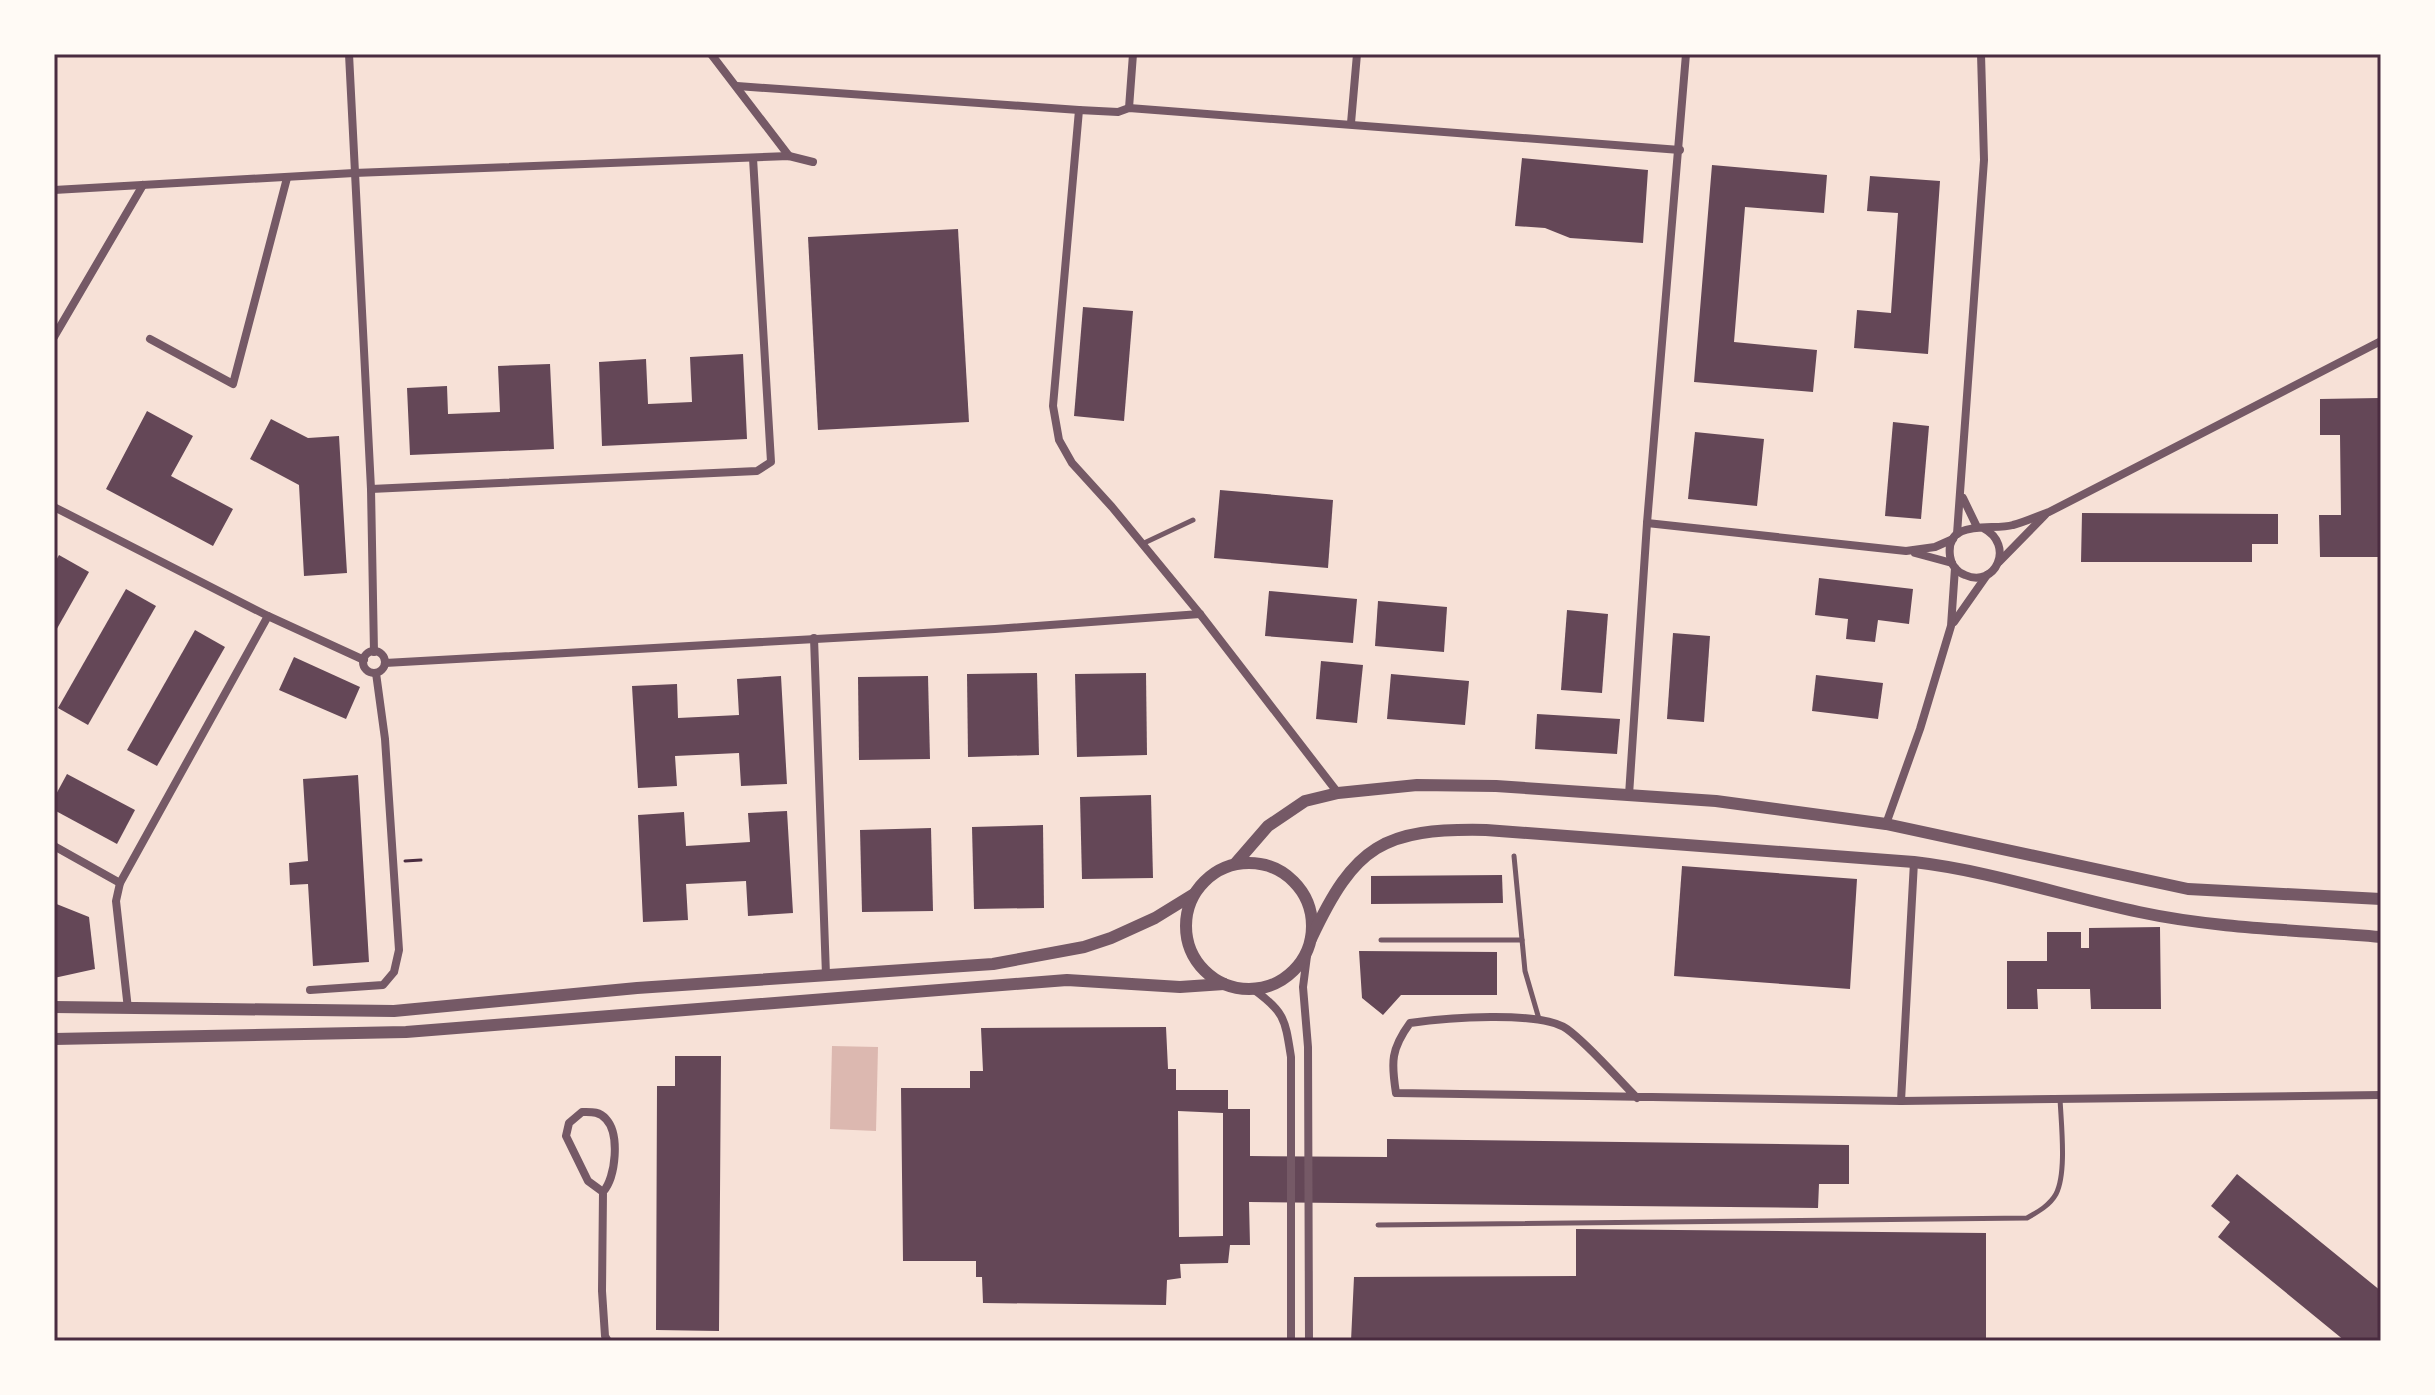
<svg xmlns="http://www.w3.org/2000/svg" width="2435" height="1395" viewBox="0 0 2435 1395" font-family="'Titillium Web',sans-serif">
<rect width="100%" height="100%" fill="#f7e1d7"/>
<polygon fill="#dcb8b0" points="832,1046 878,1047 876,1131 830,1129"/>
<g fill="#644757" fill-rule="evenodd">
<polygon points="1522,158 1648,170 1643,243 1570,238 1545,228 1515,226"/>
<polygon points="1712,165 1827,175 1824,213 1745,207 1734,342 1817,350 1813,392 1694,382"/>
<polygon points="1870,176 1940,181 1928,354 1854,348 1857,310 1891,313 1898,213 1867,211"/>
<polygon points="958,229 969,422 818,430 808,237"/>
<polygon points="1083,307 1133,311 1124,421 1074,416"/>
<polygon points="743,354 747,439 602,446 599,362 646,359 648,404 692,402 690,357"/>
<polygon points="550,364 554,449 410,455 407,388 447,386 448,414 500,412 498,366"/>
<polygon points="2380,398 2381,557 2320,557 2319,515 2341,515 2340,435 2320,435 2320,399"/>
<polygon points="147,411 193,436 171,476 233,509 213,546 106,489"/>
<polygon points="271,419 308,438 339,436 347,573 304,576 299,485 250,459"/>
<polygon points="1893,422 1929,426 1921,519 1885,516"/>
<polygon points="1695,432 1764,439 1757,506 1688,499"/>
<polygon points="1220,490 1333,500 1328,568 1214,558"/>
<polygon points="2082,513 2278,514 2278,544 2252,544 2252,562 2081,562"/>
<polygon points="59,555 89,572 54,634 54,564"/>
<polygon points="1819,578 1913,589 1909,624 1878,620 1875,642 1846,639 1848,619 1815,615"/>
<polygon points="126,589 156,606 88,725 58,708"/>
<polygon points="1269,591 1357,599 1353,643 1265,636"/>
<polygon points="1378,601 1447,607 1444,652 1375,646"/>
<polygon points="1567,610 1608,614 1602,693 1561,690"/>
<polygon points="195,630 225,647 157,766 127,750"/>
<polygon points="1673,633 1710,636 1704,722 1667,719"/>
<polygon points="294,657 360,687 346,719 279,690"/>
<polygon points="1321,661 1363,665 1357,723 1316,719"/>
<polygon points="1037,673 1039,755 968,757 967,674"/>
<polygon points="1146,673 1147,755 1077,757 1075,674"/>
<polygon points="1391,674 1469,681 1465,725 1387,719"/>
<polygon points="1816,675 1883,683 1878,719 1812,711"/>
<polygon points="781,676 787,784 741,786 739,753 675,756 677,786 638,788 632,686 677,684 678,718 739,715 737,679"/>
<polygon points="928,676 930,759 859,760 858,677"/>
<polygon points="1537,714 1620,719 1617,754 1535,749"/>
<polygon points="67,774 135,810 117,844 54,810 54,798"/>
<polygon points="358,775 369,962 313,966 308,884 290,885 289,863 308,861 303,779"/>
<polygon points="1151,795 1153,878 1082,879 1080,797"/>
<polygon points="787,811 793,913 748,916 746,881 686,884 688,920 643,922 638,815 684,812 686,846 750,842 748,813"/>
<polygon points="1043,825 1044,908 974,909 972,827"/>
<polygon points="931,828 933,911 862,912 860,830"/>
<polygon points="1682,866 1857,879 1850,989 1674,976"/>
<polygon points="1502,875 1503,903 1371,904 1371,876"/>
<polygon points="54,903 89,917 95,969 54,978"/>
<polygon points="2160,927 2161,1009 2091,1009 2090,989 2037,989 2038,1009 2007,1009 2007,961 2047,961 2047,932 2081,932 2081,948 2089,948 2089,928"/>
<polygon points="1359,951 1497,952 1497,995 1401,995 1383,1015 1362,998"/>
<path d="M1166 1027 1168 1069H1176V1090H1228V1109H1250V1156L1387 1157V1139L1849 1145V1184H1819L1818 1208 1249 1202 1250 1245H1230L1228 1263 1180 1264 1181 1278 1167 1280 1166 1305 983 1303 982 1277H976V1261H903L901 1088H970V1071H983L981 1028ZM1178 1111 1223 1113V1236L1179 1237Z"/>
<polygon points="675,1056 721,1056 719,1331 656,1330 657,1086 675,1086"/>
<polygon points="2237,1174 2381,1291 2381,1341 2345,1341 2218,1237 2230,1222 2211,1206"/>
<polygon points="1576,1229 1986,1233 1986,1341 1351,1341 1354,1277 1576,1276"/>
</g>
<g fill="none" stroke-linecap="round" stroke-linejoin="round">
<polyline stroke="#4a2c40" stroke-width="3" points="405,861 421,860"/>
<g stroke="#755966" stroke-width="5">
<polyline points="1142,544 1193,520"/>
<polyline points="1514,856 1525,971 1539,1019"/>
<polyline points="1381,940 1522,940"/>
<path d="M1378 1225 2027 1218C2038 1212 2050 1205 2056 1194 2067 1173 2061 1123 2060 1098"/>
</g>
<g stroke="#755966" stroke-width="8">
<polyline points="349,54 371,489 374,652"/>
<polyline points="711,54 789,156"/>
<polyline points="737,86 1079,110"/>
<polyline points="1129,108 1133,54"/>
<polyline points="1351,123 1357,54"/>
<polyline points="54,190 354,173 789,156 813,162"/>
<polyline points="54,337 143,185"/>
<polyline points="150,339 233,384 287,178"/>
<polyline points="371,489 757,471 771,462 753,158"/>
<polyline points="1963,498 1977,527"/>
<polyline points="54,507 268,616 364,660"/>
<polyline points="1647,523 1906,551 1935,547 1953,539"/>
<path d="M1983 528C2016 545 1995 589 1965 575 1957 572 1951 565 1950 556 1945 518 1992 531 2013 525 2025 522 2037 516 2049 512L2381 341"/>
<polyline points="1957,534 1984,160 1981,54"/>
<polyline points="1915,553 1952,563"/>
<polyline points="1999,562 2045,515"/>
<polyline points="1954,622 1987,575"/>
<polyline points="814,638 826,975"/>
<circle cx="374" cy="662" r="11"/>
<polyline points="385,663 995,629 1200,614"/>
<polyline points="1338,793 1200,614 1112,507 1072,463 1059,440 1053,406 1079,110 1118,112 1129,108 1680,150"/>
<polyline points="1629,795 1647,523 1686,54"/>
<polyline points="1886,824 1920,729 1951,626 1955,568"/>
<polyline points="54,846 120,883"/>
<polyline points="1308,948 1303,987 1308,1047 1309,1341"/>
<path d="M1253 989C1285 1012 1285 1019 1291 1057V1341"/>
<polyline points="310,990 383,985 394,972 399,950 385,739 376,673"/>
<polyline points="128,1009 116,901 120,883 268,616"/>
<path d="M1637 1098C1617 1078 1589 1045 1567 1029 1540 1010 1443 1018 1410 1023 1391 1049 1391 1062 1396 1093L1901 1101 2381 1095"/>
<polyline points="1901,1101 1914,862"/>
<path d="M603 1192 588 1181 566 1136 569 1123 582 1112C591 1112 599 1111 606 1119 620 1134 616 1177 603 1192L602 1291 605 1336 608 1341"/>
</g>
<g stroke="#755966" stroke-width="12">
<circle cx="1249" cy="926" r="63"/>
<polyline points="1235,864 1268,826 1305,801 1338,793 1417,785 1496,786 1716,801 1886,824 2188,889 2381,899"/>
<path d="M1311 939C1355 845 1383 828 1486 830L1914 862C1991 871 2063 896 2139 912 2218 929 2301 930 2381 937"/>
<polyline points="54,1007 394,1011 637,988 993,964 1084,947 1111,938 1155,918 1194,894"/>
<polyline points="54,1039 406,1032 1067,980 1180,987 1224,984"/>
</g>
</g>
<rect width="2435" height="1395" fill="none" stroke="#fffaf5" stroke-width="112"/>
<rect x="56" y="56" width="2323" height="1283" fill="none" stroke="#4a2c40" stroke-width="3"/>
</svg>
